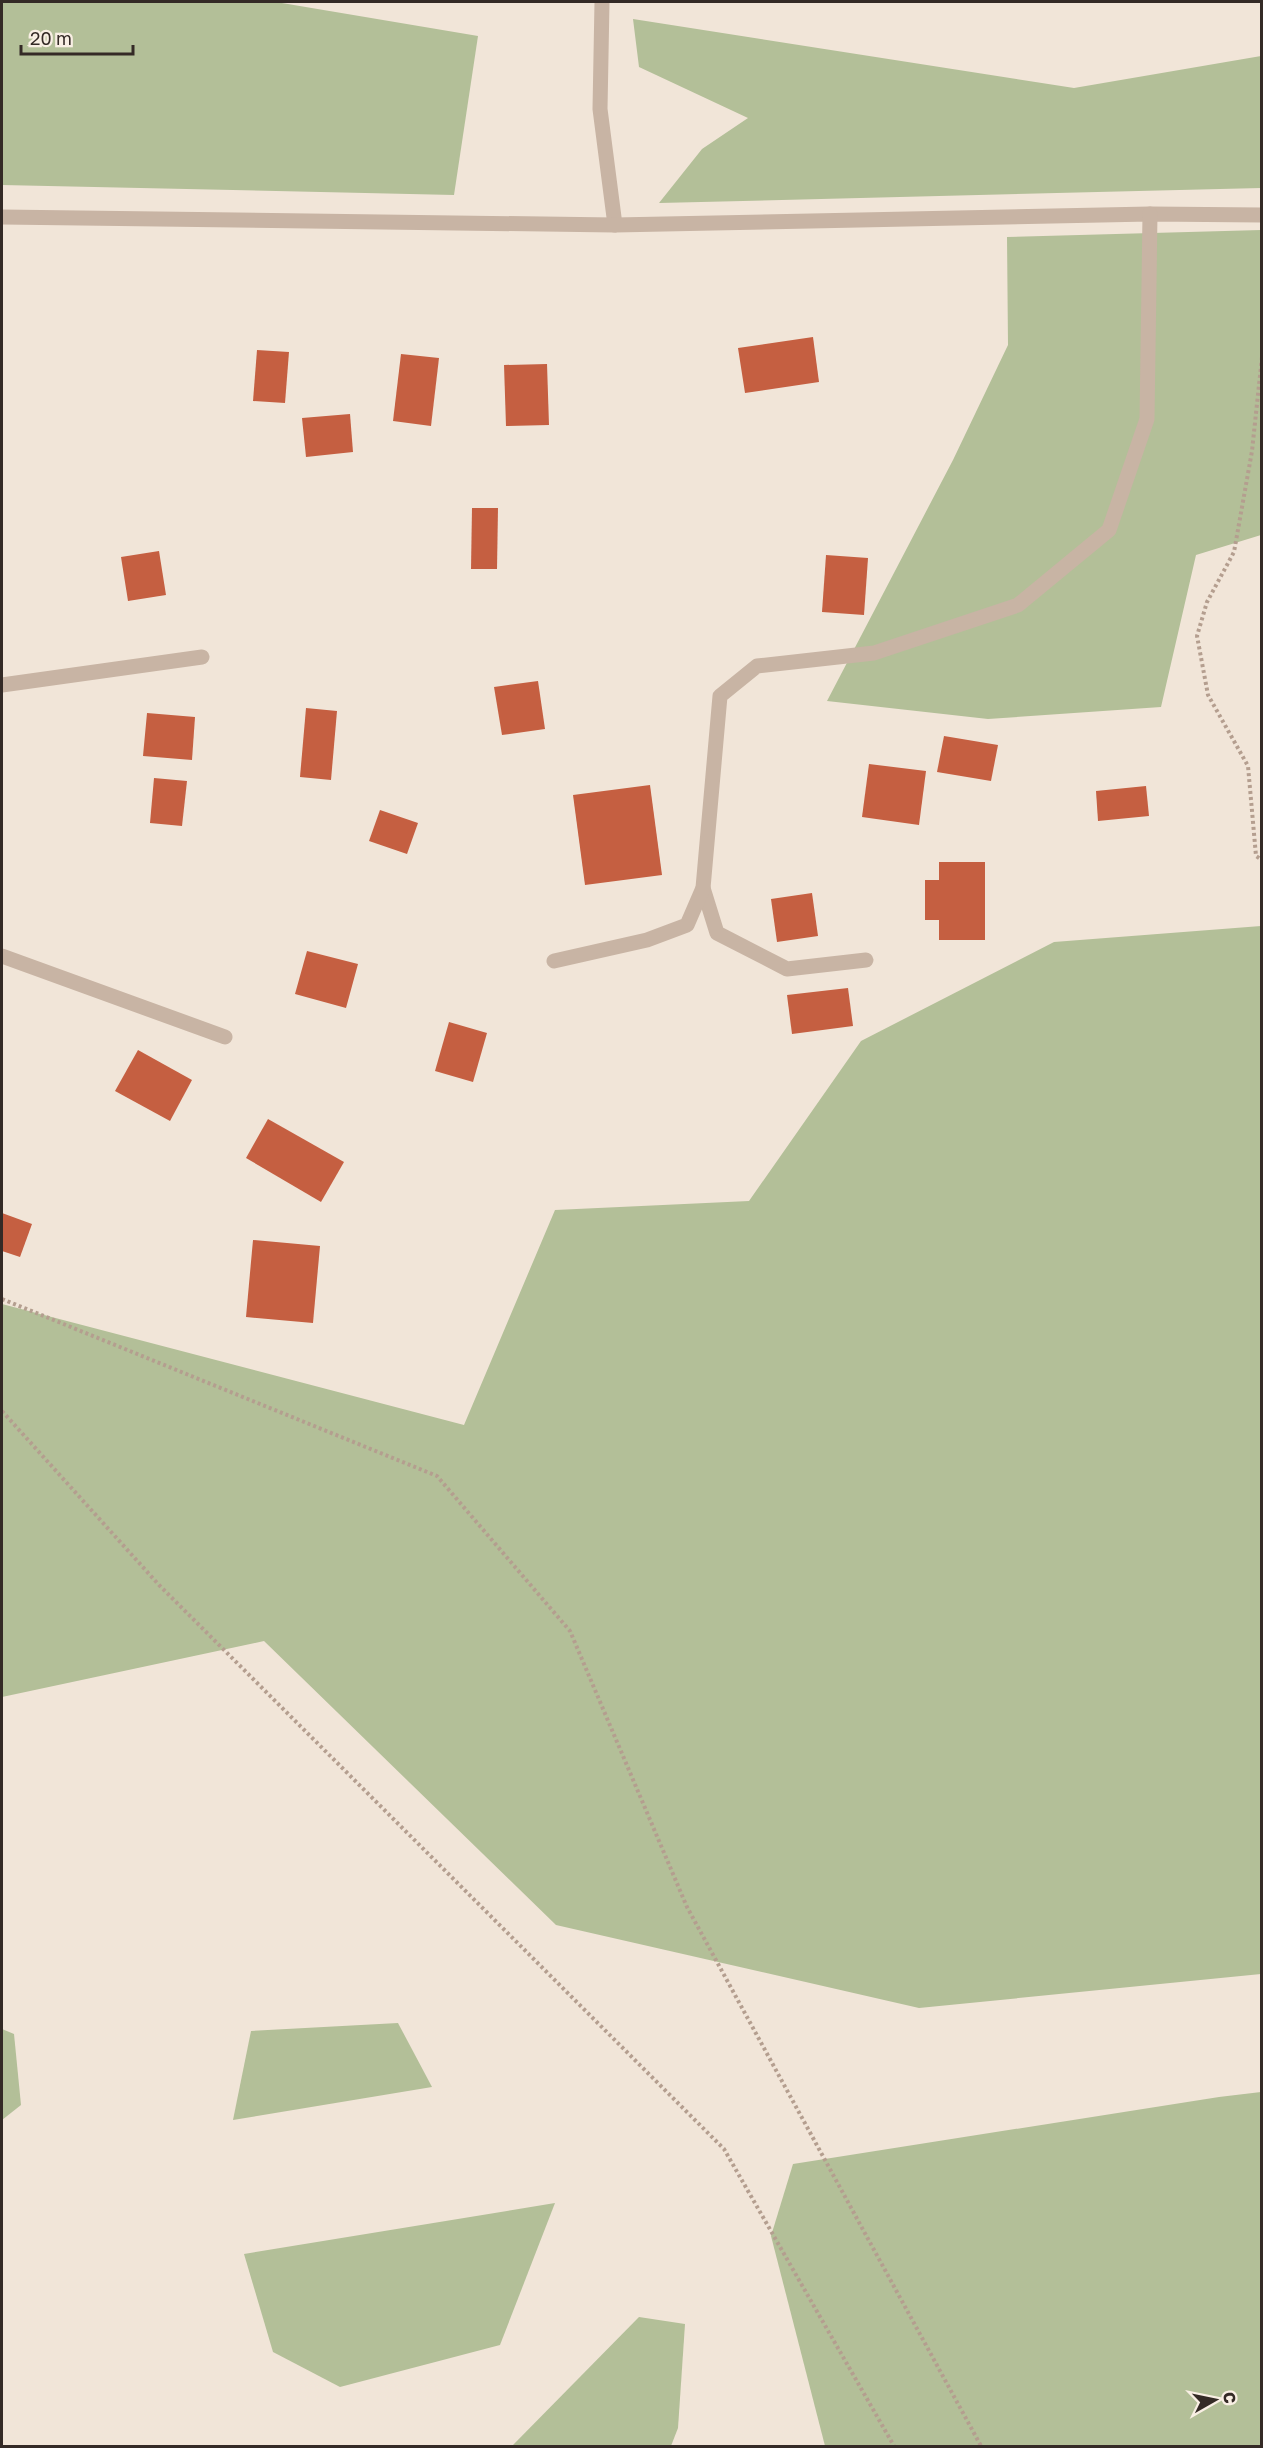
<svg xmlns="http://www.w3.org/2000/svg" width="1263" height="2448" viewBox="0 0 1263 2448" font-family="'Golos Text',sans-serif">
<rect width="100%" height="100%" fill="#f1e5d8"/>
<g fill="#b3bf98">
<polygon points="2,2 276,2 478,36 454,195 2,185"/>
<polygon points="633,19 1074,88 1261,56 1261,188 659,203 702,149 748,118 639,67"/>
<polygon points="1261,230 1261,535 1196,555 1161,707 988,719 827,701 953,460 1008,345 1007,237"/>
<polygon points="1261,926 1261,1974 919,2008 556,1925 264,1641 2,1697 2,1304 464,1425 555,1210 749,1201 861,1041 1054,942"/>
<polygon points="398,2023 432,2087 233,2120 251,2031"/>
<polygon points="2,2029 14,2034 21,2105 2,2120"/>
<polygon points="1261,2092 1261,2446 825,2446 771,2236 793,2164 1219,2097"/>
<polygon points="555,2203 500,2345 340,2387 273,2352 244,2254"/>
<polygon points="639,2317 685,2324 678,2428 671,2446 512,2446"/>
</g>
<g fill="#c55f41">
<polygon points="813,337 819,382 745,393 738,348"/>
<polygon points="257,350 289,352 285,403 253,401"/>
<polygon points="401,354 439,358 431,426 393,421"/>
<polygon points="547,364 549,425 506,426 504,365"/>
<polygon points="350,414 353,452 306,457 302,418"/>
<polygon points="472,508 498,508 497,569 471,569"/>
<polygon points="159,551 166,595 128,601 121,557"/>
<polygon points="826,555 868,558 864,615 822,612"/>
<polygon points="538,681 545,729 502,735 494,687"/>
<polygon points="306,708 337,711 331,780 300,777"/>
<polygon points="147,713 195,717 192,760 143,756"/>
<polygon points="944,736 998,745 991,781 937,772"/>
<polygon points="869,764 926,771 919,825 862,817"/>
<polygon points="154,778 187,781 182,826 150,823"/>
<polygon points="650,785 662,875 585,885 573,795"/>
<polygon points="1146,786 1149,816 1098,821 1096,791"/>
<polygon points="380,810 418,823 407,854 369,841"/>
<polygon points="939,862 985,862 985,940 939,940 939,920 925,920 925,880 939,880"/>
<polygon points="812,893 818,936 777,942 771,899"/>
<polygon points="307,951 358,964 346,1008 295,994"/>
<polygon points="848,988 853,1026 792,1034 787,995"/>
<polygon points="449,1022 487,1033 473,1082 435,1071"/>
<polygon points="138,1050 192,1080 170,1121 115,1091"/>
<polygon points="268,1119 344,1162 321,1202 246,1158"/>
<polygon points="2,1213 32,1224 20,1257 2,1251"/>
<polygon points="253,1240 320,1246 313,1323 246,1317"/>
</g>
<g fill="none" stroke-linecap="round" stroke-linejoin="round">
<g stroke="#b49e8f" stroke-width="4" stroke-dasharray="3 3" stroke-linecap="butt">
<polyline points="1262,357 1252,451 1234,552 1207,602 1197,636 1208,695 1248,766 1256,856 1262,860"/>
<polyline points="2,1299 437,1476 570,1631 687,1907 981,2446"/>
<polyline points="2,1411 159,1585 724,2149 894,2446"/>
</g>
<g stroke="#c8b4a4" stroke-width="15">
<polyline points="602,2 600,109 615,225"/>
<polyline points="2,217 615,225 1150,214 1262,215"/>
<polyline points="2,685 202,657"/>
<polyline points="703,888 717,933 787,969 866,960"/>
<polyline points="2,956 225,1037"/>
<polyline points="554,961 647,940 687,925 703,888 720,696 757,666 874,653 1018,605 1109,530 1147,419 1150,214"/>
</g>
</g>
<rect width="1263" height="2448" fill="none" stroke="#342a26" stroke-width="6"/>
<g transform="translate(1215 2400) rotate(81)" stroke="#f9efe4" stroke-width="4.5" paint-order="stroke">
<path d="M0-4.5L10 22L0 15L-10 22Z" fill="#342a26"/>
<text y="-9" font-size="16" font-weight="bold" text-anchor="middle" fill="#342a26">С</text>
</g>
<path d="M21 45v9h112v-9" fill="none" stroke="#342a26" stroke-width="3"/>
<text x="30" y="45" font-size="18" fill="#342a26" stroke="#f9efe4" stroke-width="4.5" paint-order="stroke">20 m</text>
</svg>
